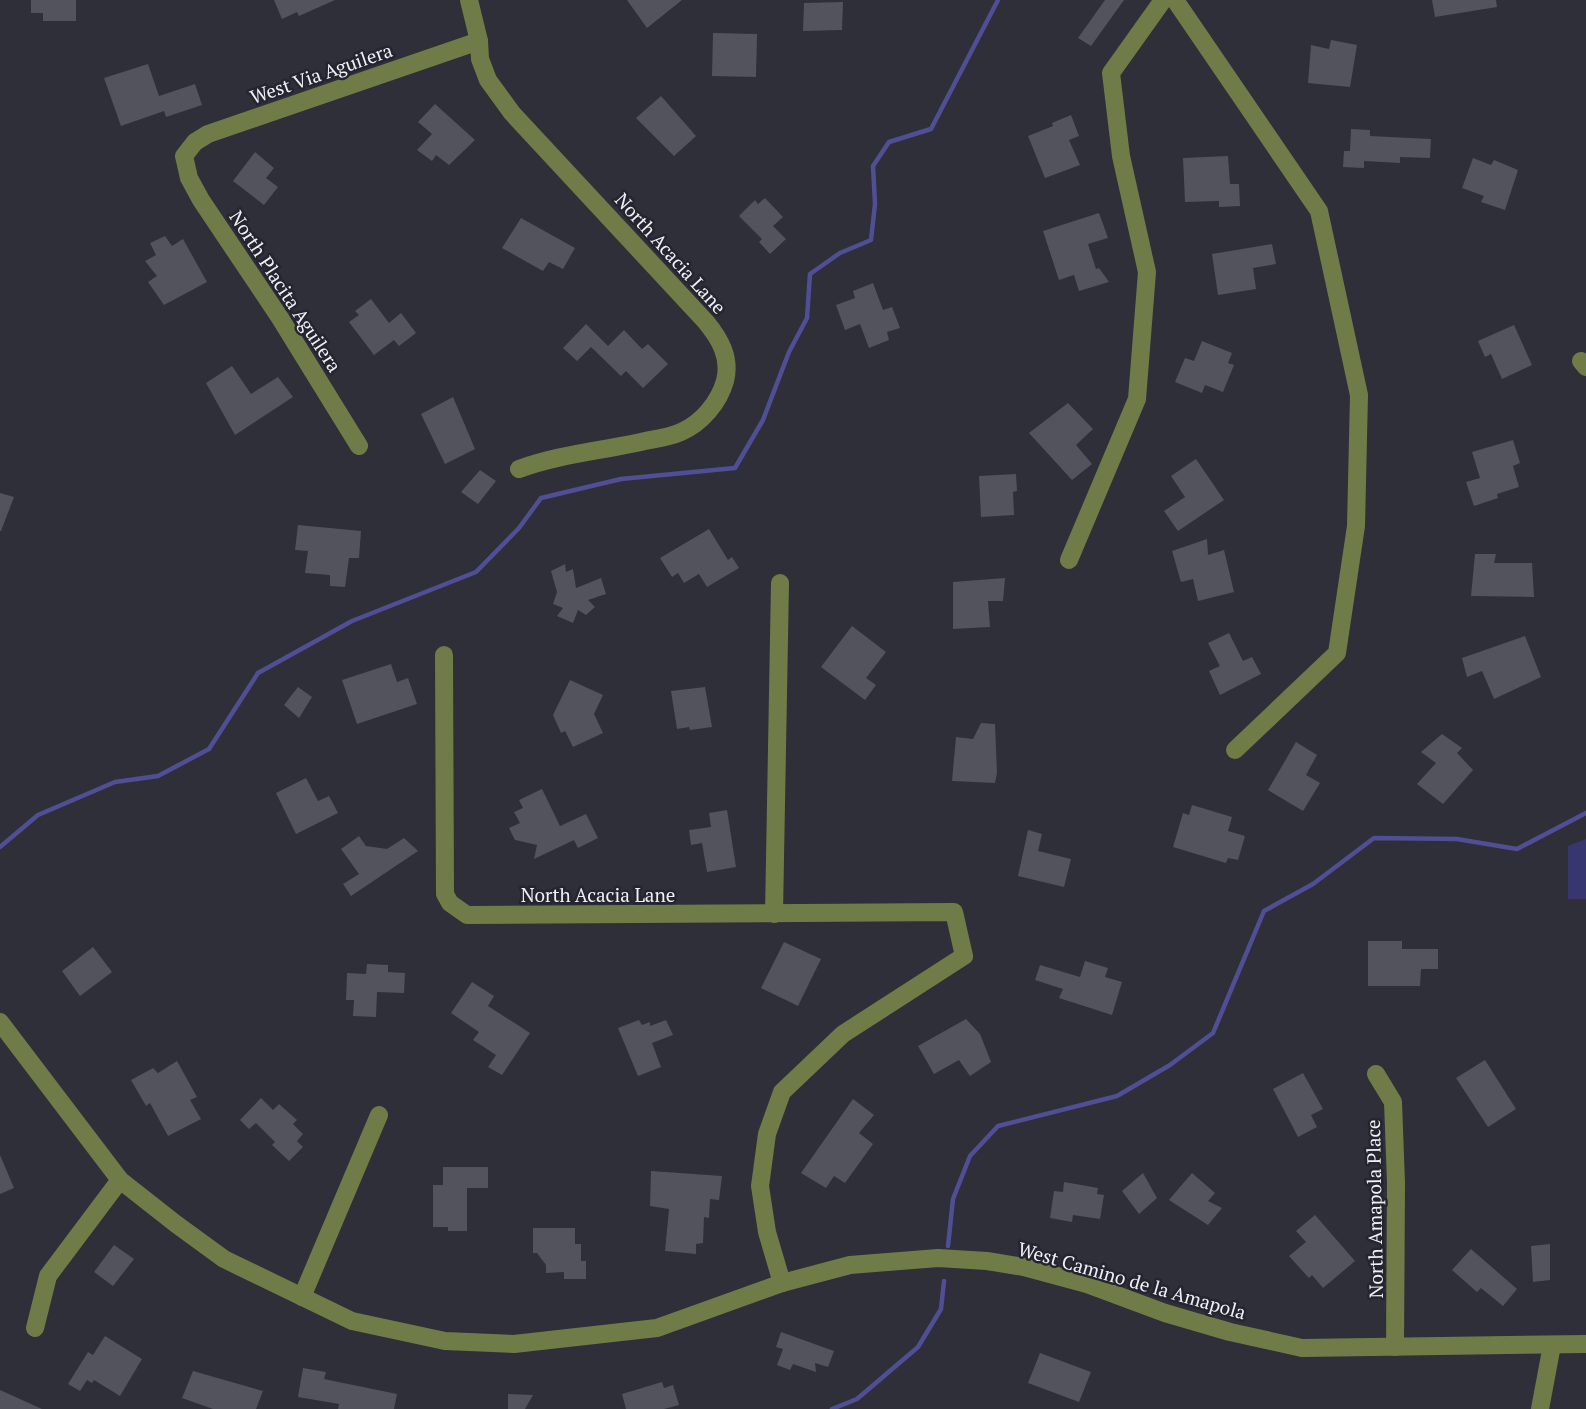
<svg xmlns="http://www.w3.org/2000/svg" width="1586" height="1409" viewBox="0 0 1586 1409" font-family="'PT Serif',serif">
<rect width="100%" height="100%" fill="#2e2f38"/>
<polygon fill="#38366f" points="1586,839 1586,899 1568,899 1568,846"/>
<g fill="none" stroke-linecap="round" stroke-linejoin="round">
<g stroke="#504f95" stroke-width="4.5">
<polyline points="0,847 38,815 115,782 158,776 209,749 258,673 352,621 476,572 519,528 541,498 621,479 735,468 763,420 789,352 807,318 810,274 840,253 871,240 875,204 873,166 889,142 931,129 998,0"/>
<polyline points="948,1246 953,1199 970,1156 998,1126 1117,1096 1170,1065 1213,1033 1264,911 1313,884 1374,838 1457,839 1517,849 1586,813"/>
<polyline points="832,1409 857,1399 918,1347 941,1309 944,1281"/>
</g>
</g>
<g fill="#52535d">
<polygon points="31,0 76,0 76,21 43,21 43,13 31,13"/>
<polygon points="274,0 335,0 299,16 297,12 282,19"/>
<polygon points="627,0 682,0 647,28"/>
<polygon points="1105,0 1124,0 1091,46 1078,38"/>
<polygon points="1432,0 1496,0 1497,7 1435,17"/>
<polygon points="843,2 842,30 803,31 804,3"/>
<polygon points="713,33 757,34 756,77 712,76"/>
<polygon points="1331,40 1357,45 1350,87 1308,83 1311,45 1329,49"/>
<polygon points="148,64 159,96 195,84 202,105 166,117 164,111 121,126 104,78"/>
<polygon points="661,96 696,136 674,156 636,118"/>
<polygon points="435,104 475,140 449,165 436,155 432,161 417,150 432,134 418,122"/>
<polygon points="1071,115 1079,136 1069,140 1080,165 1045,178 1028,136 1053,126 1052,123"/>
<polygon points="1351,129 1370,130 1370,136 1431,139 1430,158 1400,157 1400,163 1364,161 1364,168 1343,167 1344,151 1350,151"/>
<polygon points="255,152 274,168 266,178 278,187 264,205 233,181"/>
<polygon points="1228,156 1230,184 1239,184 1240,206 1219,207 1219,201 1185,202 1183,158"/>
<polygon points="1473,158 1491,165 1494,160 1518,170 1505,210 1481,202 1484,196 1462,188"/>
<polygon points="765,198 783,217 773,226 786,239 770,254 759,242 762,239 739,216 755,200 758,204"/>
<polygon points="1099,213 1108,238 1088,244 1096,269 1099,268 1109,282 1079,291 1074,275 1059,280 1043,231"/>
<polygon points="521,218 575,248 563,269 549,262 543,271 502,248"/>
<polygon points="165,236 172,246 183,239 207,282 164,305 148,282 157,276 145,261 156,255 150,243"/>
<polygon points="1272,244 1276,264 1253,268 1256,289 1218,295 1212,254"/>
<polygon points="873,283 883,310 892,307 900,328 887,332 889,340 869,348 860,324 845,330 836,305 855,298 853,291"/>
<polygon points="371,299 389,323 401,313 416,333 399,346 394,340 374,355 349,322 359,315 355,311"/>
<polygon points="586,324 608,346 624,330 642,349 648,344 668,364 643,388 626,371 621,376 591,347 577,361 563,348"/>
<polygon points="1514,325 1532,365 1502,379 1491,354 1485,357 1478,341"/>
<polygon points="1202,341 1232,353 1228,363 1234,365 1223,392 1205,385 1202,393 1175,382 1185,358 1194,361"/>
<polygon points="232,366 251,394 278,377 293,397 235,435 206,383"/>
<polygon points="453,397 475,449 445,464 421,414"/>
<polygon points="1068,403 1093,429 1076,445 1092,464 1072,480 1029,433"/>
<polygon points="1513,440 1520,463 1513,466 1519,487 1497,494 1498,498 1474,506 1466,482 1480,478 1472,452"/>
<polygon points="1196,459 1224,500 1178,531 1164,511 1185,497 1171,476"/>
<polygon points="480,470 496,481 478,504 461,492"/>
<polygon points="1016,474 1017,491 1013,492 1014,515 981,517 979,476"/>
<polygon points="0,493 14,497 1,531 0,531"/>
<polygon points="298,525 361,531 359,558 349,558 345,587 330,586 330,575 305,573 308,551 295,550"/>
<polygon points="709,529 728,560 732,557 739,568 707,587 699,574 684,583 678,573 672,577 660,558"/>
<polygon points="1207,539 1208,555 1224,550 1234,592 1198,601 1193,579 1181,582 1172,551"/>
<polygon points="1475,554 1496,554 1494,563 1532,563 1534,597 1471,596"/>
<polygon points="565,564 566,572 573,569 576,588 601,578 606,594 588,600 595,607 586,615 578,610 573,623 557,616 563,608 553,604 557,592 551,571"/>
<polygon points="1005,578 1003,601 988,601 990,627 953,629 953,582"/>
<polygon points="852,626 886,652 866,678 876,685 865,700 821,667"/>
<polygon points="1229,633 1243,661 1252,657 1261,674 1220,695 1209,671 1220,666 1208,643"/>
<polygon points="1525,636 1541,677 1494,699 1482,671 1467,677 1462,658"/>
<polygon points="391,664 397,682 408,678 417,704 357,724 342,680"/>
<polygon points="570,680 603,695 594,714 603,733 573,747 565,731 561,733 553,715"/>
<polygon points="298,687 312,697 299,718 284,705"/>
<polygon points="705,687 712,727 690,730 689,727 677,729 671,691"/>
<polygon points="981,723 995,724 997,773 995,783 952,781 956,737 973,739"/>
<polygon points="1442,734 1462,748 1457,753 1473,770 1443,804 1417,784 1436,763 1421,752"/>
<polygon points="1296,742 1317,755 1306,775 1320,783 1303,811 1268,790"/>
<polygon points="306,778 318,801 329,796 338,813 296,834 276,793"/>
<polygon points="542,789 560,826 586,814 598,838 578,848 574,840 534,859 537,845 515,840 509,828 520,823 514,812 523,808 519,800"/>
<polygon points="1192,805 1232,817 1228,831 1245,836 1238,860 1228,858 1226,863 1173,847 1183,813 1189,815"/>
<polygon points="727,810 736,867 707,872 702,843 691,845 689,830 711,827 709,813"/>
<polygon points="1028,830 1042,834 1038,851 1071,859 1064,887 1018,876"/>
<polygon points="359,836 366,846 387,849 404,838 418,851 351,896 343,884 359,874 341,849"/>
<polygon points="1368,941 1402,941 1402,949 1438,949 1438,969 1421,969 1420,986 1368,986"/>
<polygon points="784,942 821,959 798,1006 761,988"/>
<polygon points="93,947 112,972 80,996 62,971"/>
<polygon points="1085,961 1108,968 1105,977 1122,982 1112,1015 1059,998 1063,989 1035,980 1040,965 1080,977"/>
<polygon points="367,964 388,965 388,972 405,973 404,993 377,992 376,1017 353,1016 354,1000 346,1000 347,973 366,974"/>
<polygon points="472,982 494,996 488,1006 530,1033 502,1075 488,1067 496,1055 473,1040 479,1032 451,1013"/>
<polygon points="966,1019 980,1034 991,1062 970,1076 959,1060 934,1074 918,1046"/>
<polygon points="639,1020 642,1025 650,1022 650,1026 666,1020 673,1035 652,1043 661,1067 638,1076 618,1028"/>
<polygon points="1485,1060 1516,1109 1488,1127 1456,1078"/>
<polygon points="177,1061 197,1097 190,1100 201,1119 168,1136 150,1103 146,1106 131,1080 153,1068 158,1073"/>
<polygon points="1303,1073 1323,1109 1311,1115 1317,1127 1298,1137 1273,1089"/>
<polygon points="261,1098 273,1110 279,1104 297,1120 293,1124 303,1134 297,1141 303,1147 289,1161 272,1145 275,1142 256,1123 249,1129 240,1120"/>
<polygon points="853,1099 874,1115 859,1133 873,1144 845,1183 834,1176 826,1188 801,1173"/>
<polygon points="0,1155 14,1188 0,1194"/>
<polygon points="443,1167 488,1167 488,1188 467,1188 467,1231 448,1231 448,1227 433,1227 433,1185 443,1185"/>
<polygon points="651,1171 722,1176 719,1200 710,1199 709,1218 704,1217 703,1243 696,1244 696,1254 665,1251 669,1209 650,1206"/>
<polygon points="1143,1173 1157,1198 1139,1214 1122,1191"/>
<polygon points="1192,1173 1215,1193 1208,1201 1222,1208 1208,1225 1169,1200"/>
<polygon points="1064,1182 1098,1188 1097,1194 1104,1195 1100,1219 1073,1215 1072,1222 1050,1218 1054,1191 1063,1192"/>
<polygon points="1315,1215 1355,1261 1323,1288 1312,1275 1309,1278 1289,1256 1306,1242 1296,1231"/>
<polygon points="533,1228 575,1228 575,1244 581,1244 581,1261 586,1261 586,1279 564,1279 564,1272 546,1273 546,1265 537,1253 533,1253"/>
<polygon points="1550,1244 1550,1280 1533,1282 1531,1246"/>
<polygon points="114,1245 134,1259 113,1286 94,1272"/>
<polygon points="1471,1249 1517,1289 1503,1306 1481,1288 1477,1292 1452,1270"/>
<polygon points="781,1332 834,1351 828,1367 815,1363 816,1372 793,1364 790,1370 777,1365 783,1349 776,1347"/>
<polygon points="105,1336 142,1359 120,1396 94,1380 92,1383 87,1380 80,1391 68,1384 88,1352 93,1355"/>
<polygon points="1040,1353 1091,1372 1079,1402 1028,1383"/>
<polygon points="303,1368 326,1372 324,1379 397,1394 394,1409 338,1409 339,1404 298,1397"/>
<polygon points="193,1371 263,1391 256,1409 213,1409 182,1398"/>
<polygon points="662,1382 664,1388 673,1385 679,1405 664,1409 626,1409 622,1394"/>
<polygon points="0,1390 42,1409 0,1409"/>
<polygon points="508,1394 533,1395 525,1409 508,1409"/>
</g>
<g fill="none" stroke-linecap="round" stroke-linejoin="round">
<g stroke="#707c47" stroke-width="18">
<path d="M469 0 479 41 480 59 488 80 512 113 706 322C720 339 731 358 725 381 719 402 702 423 681 432 670 437 656 439 645 441 602 451 560 454 519 469"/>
<polyline points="1175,0 1319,211 1359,395 1356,526 1337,653 1235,750"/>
<polyline points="1581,361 1586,367"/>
<polyline points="359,446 280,318 201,200 189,178 184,156 195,142 208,134 479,41"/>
<polyline points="1069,560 1137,399 1147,272 1121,156 1111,73 1163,0"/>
<polyline points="444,655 445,894 450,903 467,915 954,912 964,956 843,1034 782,1092 767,1134 760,1186 767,1232 782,1283"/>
<polyline points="774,914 780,583"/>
<polyline points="0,1022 120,1180 176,1224 224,1259 352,1321 445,1341 514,1344 657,1328 782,1283 850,1265 938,1258 987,1261 1024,1267 1087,1284 1165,1313 1230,1332 1302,1348 1586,1344"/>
<polyline points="1376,1074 1393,1102 1396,1183 1395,1347"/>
<polyline points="302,1297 379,1115"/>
<polyline points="35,1328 48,1276 120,1180"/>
<polyline points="1540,1409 1552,1345"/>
</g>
</g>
<g text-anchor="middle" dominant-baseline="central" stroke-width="5" stroke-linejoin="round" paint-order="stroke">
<g font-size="19" fill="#eff0f6" stroke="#24252e">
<text transform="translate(321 73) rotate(-19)">West Via Aguilera</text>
<text transform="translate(671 253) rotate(48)">North Acacia Lane</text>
<text transform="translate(286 291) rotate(57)">North Placita Aguilera</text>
<text x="598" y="894">North Acacia Lane</text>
<text transform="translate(1374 1209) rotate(-91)">North Amapola Place</text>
<text transform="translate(1132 1280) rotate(16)">West Camino de la Amapola</text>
</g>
</g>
</svg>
